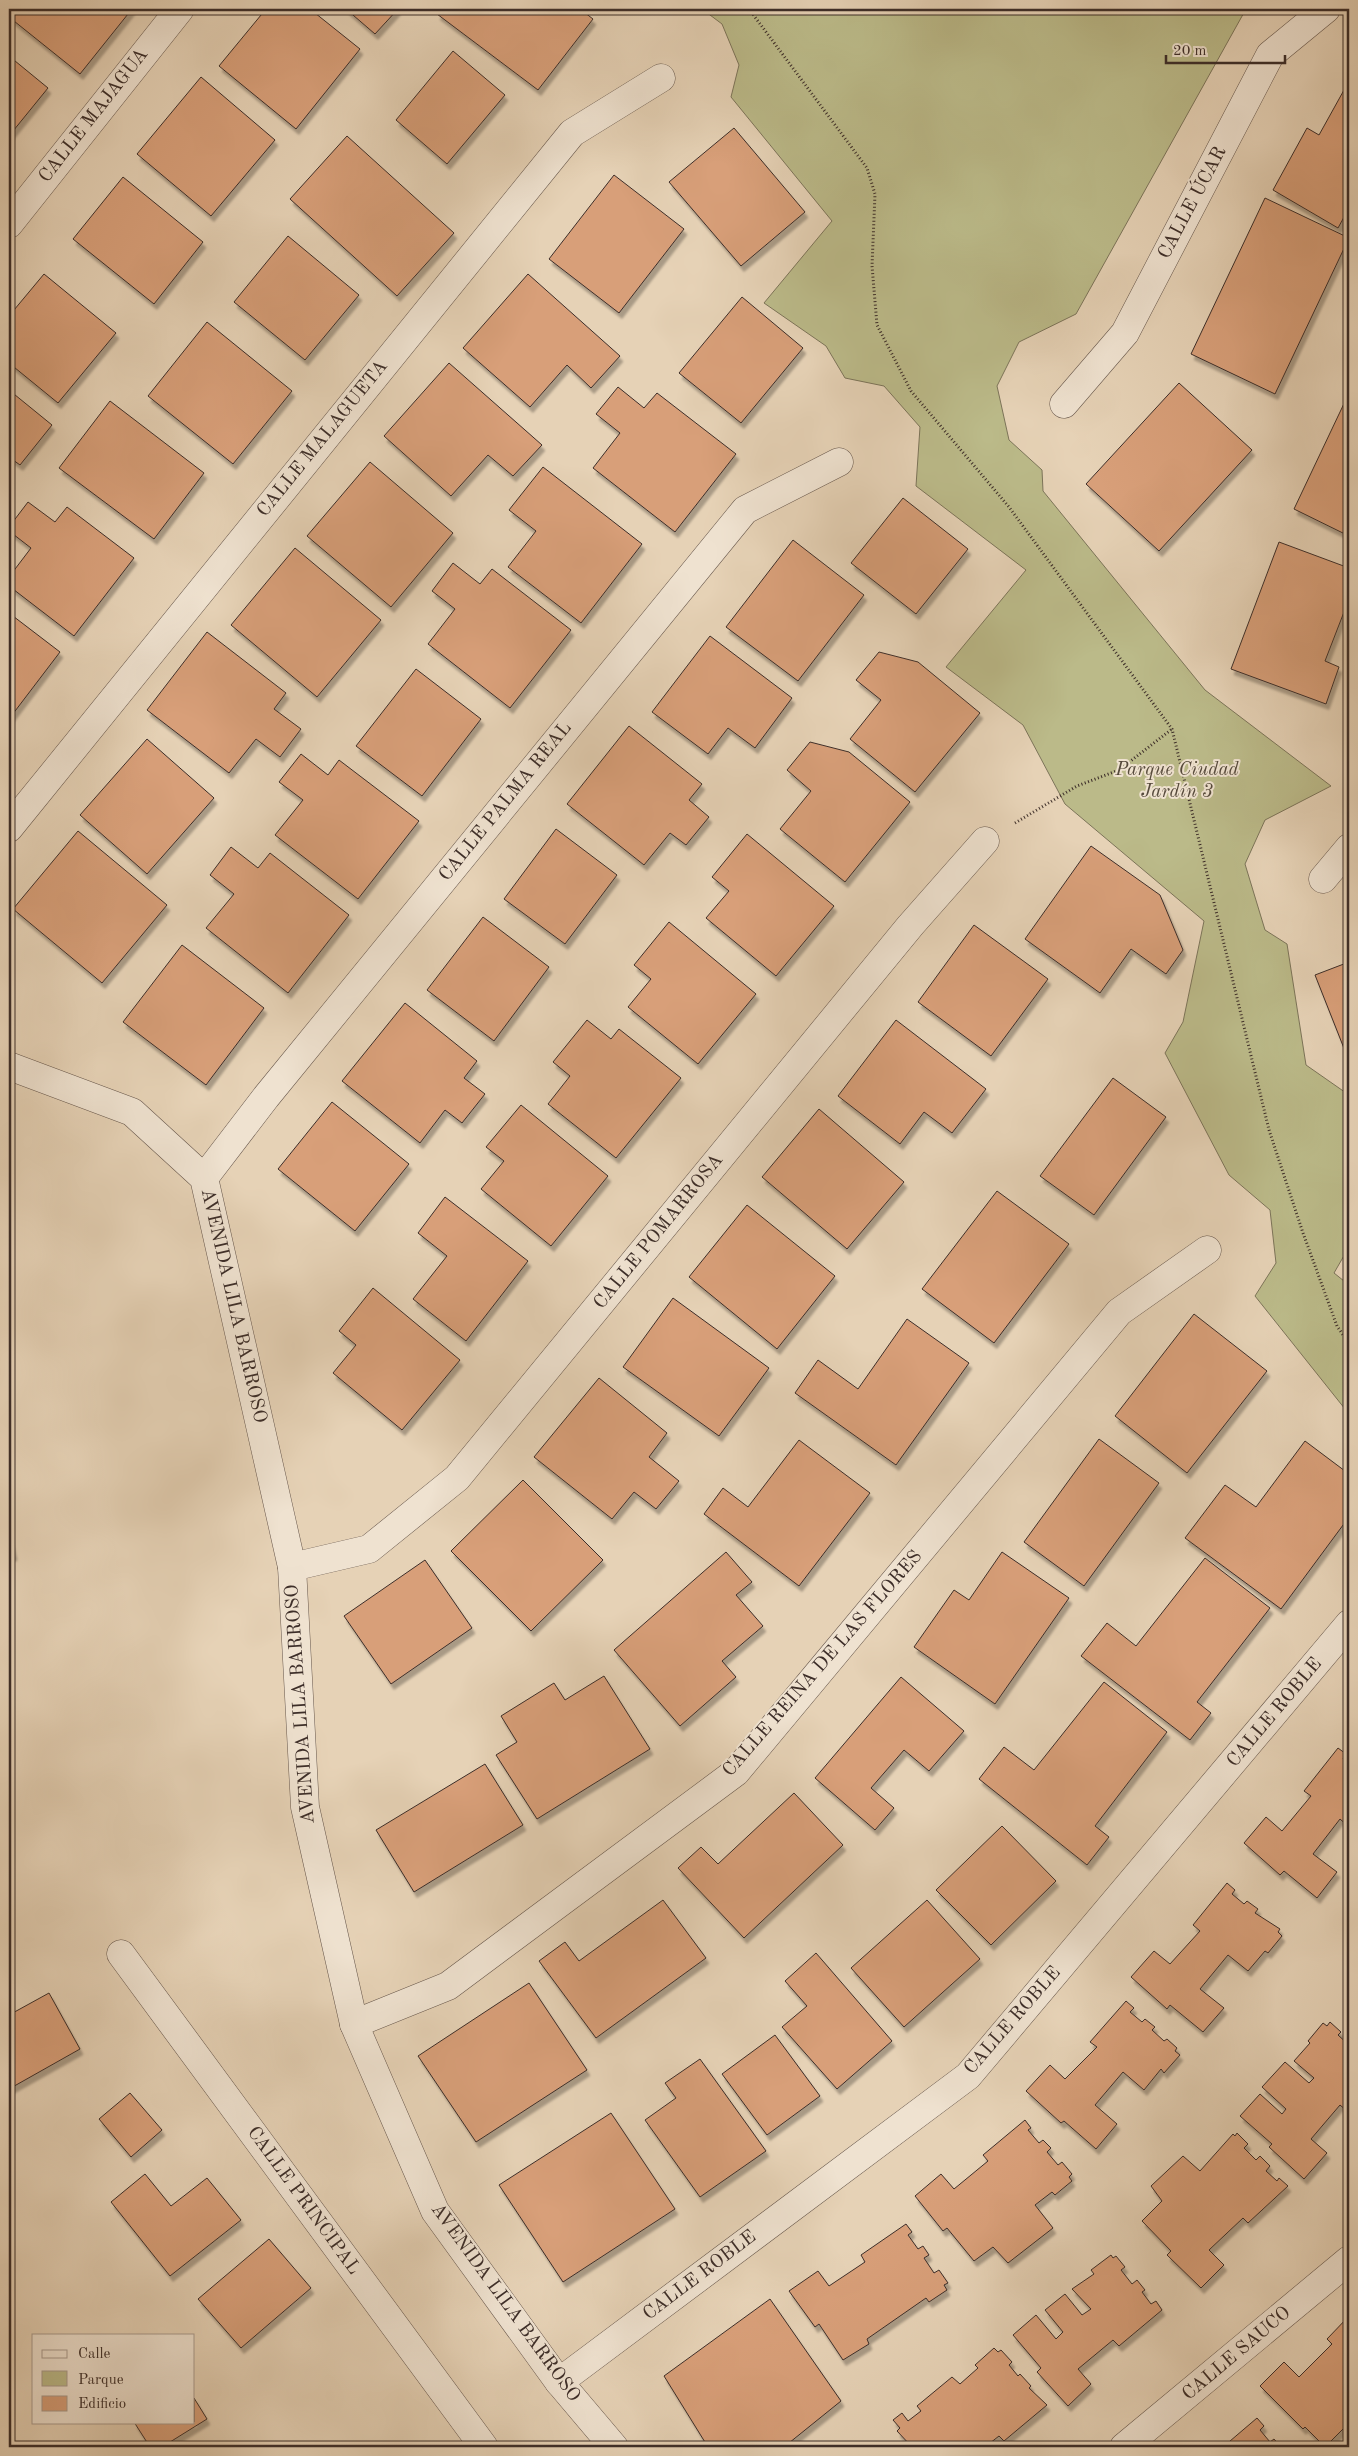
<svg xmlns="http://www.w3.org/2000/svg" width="1358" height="2456" viewBox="0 0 1358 2456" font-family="'Old Standard TT',serif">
<defs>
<filter id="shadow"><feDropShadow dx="3" dy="5.5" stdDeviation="1" flood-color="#0004"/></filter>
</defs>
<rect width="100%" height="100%" fill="#e6d2b6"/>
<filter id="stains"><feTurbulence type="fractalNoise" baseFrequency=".004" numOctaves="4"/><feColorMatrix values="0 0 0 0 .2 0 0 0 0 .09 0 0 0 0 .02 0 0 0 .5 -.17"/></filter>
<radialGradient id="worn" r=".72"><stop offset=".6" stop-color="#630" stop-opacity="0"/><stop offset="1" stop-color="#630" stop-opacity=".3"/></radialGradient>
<polygon fill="#bbba89" stroke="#7c7459" points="702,9 1246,9 1076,314 1019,342 997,386 1009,440 1042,470 1043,491 1205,690 1331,786 1265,820 1245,864 1265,930 1287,944 1306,1065 1349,1095 1349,1247 1334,1273 1349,1285 1349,1414 1255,1296 1276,1263 1270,1210 1229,1175 1165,1053 1183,1022 1204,921 1065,804 1023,725 946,667 1026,570 916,486 920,427 884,386 845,378 826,346 764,303 832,221 731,97 739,65 722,24"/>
<g fill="#d89f79" stroke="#3d2e29" filter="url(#shadow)">
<polygon points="9,9 132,9 80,74 9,17"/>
<polygon points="266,9 310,9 360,49 296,129 219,66"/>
<polygon points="346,9 398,9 375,34"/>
<polygon points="441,9 580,9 593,19 538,90 437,14"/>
<polygon points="453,51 505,95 447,164 396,120"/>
<polygon points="9,56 48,88 9,136"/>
<polygon points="201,77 275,140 211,216 137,154"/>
<polygon points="1349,81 1349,208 1338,228 1273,190 1307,128 1319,135"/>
<polygon points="734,128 805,212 741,266 669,182"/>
<polygon points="347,136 454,233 397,296 290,199"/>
<polygon points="614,175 684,229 619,313 549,259"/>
<polygon points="123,177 203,242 154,304 73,239"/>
<polygon points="1265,198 1349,238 1275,394 1191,354"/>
<polygon points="288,236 359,295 305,360 234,302"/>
<polygon points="44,274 116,333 58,403 9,363 9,316"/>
<polygon points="528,274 620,356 591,388 567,365 530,407 463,348"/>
<polygon points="742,297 803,348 741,423 679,373"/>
<polygon points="207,322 292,391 233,464 148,396"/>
<polygon points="449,363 542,445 513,476 488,455 451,496 384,436"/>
<polygon points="1179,383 1252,450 1159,551 1086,484"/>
<polygon points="618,387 644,408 657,393 736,454 675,532 593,468 620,433 596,414"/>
<polygon points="9,390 52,425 20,465 9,457"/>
<polygon points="1349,393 1349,536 1294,509"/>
<polygon points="110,401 204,473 154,539 59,468"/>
<polygon points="370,462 453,533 391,607 307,536"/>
<polygon points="543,467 642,544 581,623 508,567 536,531 509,510"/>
<polygon points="903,498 968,549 916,614 851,563"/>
<polygon points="28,502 55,522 67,507 134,558 74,636 9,586 9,577 31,548 9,531 9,527"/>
<polygon points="793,540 864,595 798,681 726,627"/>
<polygon points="1279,542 1349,568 1349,614 1344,612 1325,661 1339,667 1326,704 1231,669"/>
<polygon points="295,548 381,620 317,697 231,625"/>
<polygon points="453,563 480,584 492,569 571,630 510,708 428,644 455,609 432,591"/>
<polygon points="9,613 60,652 9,719"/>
<polygon points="207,632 286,693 274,709 301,729 280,757 256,739 229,773 147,710"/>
<polygon points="710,636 792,698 755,748 728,728 708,754 652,712"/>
<polygon points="879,652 918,662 980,713 915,792 850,739 881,700 856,680"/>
<polygon points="416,669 481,719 422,796 356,746"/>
<polygon points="629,726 702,784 689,800 709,817 686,845 670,833 644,865 567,804"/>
<polygon points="147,739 214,798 147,874 80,815"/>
<polygon points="810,742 849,752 910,802 845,882 780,829 811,791 787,770"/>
<polygon points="301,754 328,775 339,760 419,821 358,899 275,835 303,800 279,782"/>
<polygon points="556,829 617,875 565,944 504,899"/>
<polygon points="78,831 167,905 102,983 13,909"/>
<polygon points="747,834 834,906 776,976 706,918 729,891 712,877"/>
<polygon points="1091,846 1160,895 1183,950 1166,974 1131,949 1100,993 1025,939"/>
<polygon points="231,847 258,868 270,853 349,915 288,993 206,928 234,894 210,875"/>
<polygon points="483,917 549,967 494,1041 427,990"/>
<polygon points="669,922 756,994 698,1064 628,1007 651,979 634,965"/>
<polygon points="974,925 1048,979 991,1056 918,1002"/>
<polygon points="182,945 264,1008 206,1085 123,1022"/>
<polygon points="1349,962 1349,1061 1315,975"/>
<polygon points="405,1003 477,1061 464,1078 485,1094 462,1123 445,1110 420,1143 342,1081"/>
<polygon points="587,1020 611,1039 619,1029 681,1078 616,1158 548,1104 570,1076 553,1062"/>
<polygon points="896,1020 986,1089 952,1133 924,1112 900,1144 838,1096"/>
<polygon points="1113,1078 1166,1117 1094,1215 1040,1176"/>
<polygon points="332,1102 409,1164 355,1231 278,1169"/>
<polygon points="521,1105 608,1176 551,1246 481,1189 504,1161 486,1147"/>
<polygon points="819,1109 904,1182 847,1249 762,1177"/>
<polygon points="997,1191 1069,1244 994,1343 922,1289"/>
<polygon points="445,1197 528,1261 466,1341 413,1299 447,1256 418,1233"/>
<polygon points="747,1205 835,1276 777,1349 689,1277"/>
<polygon points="373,1288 460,1360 402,1430 333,1373 356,1345 339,1331"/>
<polygon points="673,1298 769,1368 719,1436 623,1367"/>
<polygon points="1194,1314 1267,1371 1187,1473 1115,1416"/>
<polygon points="907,1319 969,1363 896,1465 795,1393 818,1360 858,1389"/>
<polygon points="599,1378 667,1433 649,1457 679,1481 656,1509 634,1492 612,1519 534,1457"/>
<polygon points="1099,1439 1159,1483 1084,1586 1024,1542"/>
<polygon points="799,1440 870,1493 799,1586 704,1514 723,1488 748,1507"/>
<polygon points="1305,1441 1349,1474 1349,1517 1281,1609 1185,1538 1225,1485 1256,1507"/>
<polygon points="523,1480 603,1560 531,1631 451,1551"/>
<polygon points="9,1533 14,1555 9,1556"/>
<polygon points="726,1552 752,1582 736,1595 763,1626 722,1661 736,1677 680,1726 614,1650"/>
<polygon points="1002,1552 1069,1598 995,1704 914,1647 954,1590 969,1600"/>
<polygon points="1205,1558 1270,1608 1197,1702 1211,1713 1190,1740 1081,1656 1107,1623 1136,1646"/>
<polygon points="425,1560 472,1628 391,1684 344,1616"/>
<polygon points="604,1676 650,1749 537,1819 496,1755 517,1742 501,1716 554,1683 565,1700"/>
<polygon points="901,1677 964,1731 929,1771 904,1750 871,1788 894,1808 875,1830 815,1778"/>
<polygon points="1104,1682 1167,1732 1095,1826 1109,1837 1087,1865 979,1779 1004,1747 1034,1770"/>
<polygon points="1338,1748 1346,1754 1343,1759 1349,1764 1349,1827 1340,1819 1313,1854 1337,1872 1317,1898 1284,1871 1280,1875 1244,1843 1266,1817 1282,1831 1311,1796 1304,1791"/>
<polygon points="485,1764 523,1825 414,1892 376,1830"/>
<polygon points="794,1793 843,1845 744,1938 678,1868 701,1847 718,1864"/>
<polygon points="1002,1826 1056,1881 991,1945 936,1890"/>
<polygon points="1227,1883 1235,1890 1232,1894 1244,1904 1247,1901 1258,1909 1255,1913 1280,1929 1278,1932 1282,1936 1268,1953 1265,1951 1248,1971 1228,1955 1200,1989 1224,2008 1203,2032 1170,2005 1167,2009 1131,1977 1154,1951 1170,1964 1200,1931 1193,1925"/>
<polygon points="663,1900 706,1958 596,2038 539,1961 565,1942 579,1961"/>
<polygon points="927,1900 980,1959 904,2027 851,1968"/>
<polygon points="816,1953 892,2041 837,2089 782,2027 807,2006 785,1981"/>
<polygon points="529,1983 587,2070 476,2142 418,2056"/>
<polygon points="49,1993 80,2049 9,2089 9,2015"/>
<polygon points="1126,2001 1134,2008 1130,2012 1142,2022 1145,2019 1155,2027 1152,2030 1164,2041 1167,2039 1177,2048 1175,2051 1180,2055 1164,2073 1161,2069 1144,2090 1123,2072 1095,2105 1117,2124 1096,2149 1064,2121 1061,2123 1026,2091 1050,2065 1065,2079 1097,2047 1090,2042"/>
<polygon points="1330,2022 1341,2032 1338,2035 1349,2045 1349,2108 1347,2111 1340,2105 1311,2139 1327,2153 1304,2179 1269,2147 1272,2144 1240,2116 1260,2094 1282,2114 1286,2109 1262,2087 1285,2062 1309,2083 1314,2078 1294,2061 1310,2043 1308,2041 1323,2023 1327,2026"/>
<polygon points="775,2035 820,2096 767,2135 722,2074"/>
<polygon points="700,2059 766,2151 700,2197 645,2120 676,2098 665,2083"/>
<polygon points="130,2093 162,2130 131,2157 99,2119"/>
<polygon points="611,2113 675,2209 563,2282 499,2185"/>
<polygon points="1025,2120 1031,2128 1028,2130 1039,2143 1043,2140 1051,2148 1047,2152 1058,2165 1062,2162 1072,2174 1069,2177 1072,2181 1055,2195 1052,2192 1035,2205 1053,2228 1008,2263 993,2247 974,2261 947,2228 943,2231 915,2196 941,2174 954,2189 988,2161 983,2155"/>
<polygon points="1237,2133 1248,2144 1244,2148 1256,2160 1260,2156 1270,2166 1266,2171 1277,2181 1279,2178 1288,2186 1248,2223 1243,2218 1209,2250 1224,2265 1201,2288 1167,2255 1171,2251 1142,2221 1162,2201 1151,2186 1183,2156 1200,2171 1233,2134 1235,2136"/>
<polygon points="145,2174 171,2206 207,2178 241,2220 170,2276 111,2202"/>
<polygon points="906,2224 912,2232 908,2235 918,2249 923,2246 929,2255 924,2258 934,2273 939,2270 948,2283 944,2285 947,2290 929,2302 926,2298 867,2339 869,2344 843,2360 819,2324 815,2327 789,2291 818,2271 829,2286 865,2262 861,2255"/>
<polygon points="269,2239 311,2288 241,2348 198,2299"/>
<polygon points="1111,2255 1113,2258 1116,2256 1125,2267 1121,2270 1132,2284 1137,2280 1145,2290 1142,2292 1151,2304 1156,2301 1162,2310 1119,2346 1113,2340 1078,2369 1091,2384 1068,2406 1037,2372 1041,2368 1013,2335 1036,2315 1056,2339 1063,2332 1045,2310 1065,2294 1082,2315 1091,2309 1072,2289 1094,2274 1091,2270"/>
<polygon points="770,2299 841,2401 784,2447 708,2447 664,2376"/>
<polygon points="1349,2316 1349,2428 1347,2425 1325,2447 1305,2427 1303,2429 1260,2386 1284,2362 1299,2377 1332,2344 1327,2339"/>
<polygon points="994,2348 998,2352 1001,2350 1012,2362 1009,2365 1018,2376 1020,2374 1031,2386 1029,2388 1047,2405 1004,2441 999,2436 985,2447 912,2447 897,2431 900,2428 893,2420 902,2413 908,2421 921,2411 917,2406 952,2377 960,2384 978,2368 975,2365"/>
<polygon points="194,2398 207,2419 162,2447 150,2447 134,2422 194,2422"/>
<polygon points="1257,2418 1264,2426 1260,2430 1270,2442 1274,2439 1281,2447 1223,2447"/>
</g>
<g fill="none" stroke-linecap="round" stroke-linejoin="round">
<defs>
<g id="minor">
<polyline points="9,224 180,9"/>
<polyline points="1064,404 1125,333 1270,55 1326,9"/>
<polyline points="9,828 572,133 661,78"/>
<polyline points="1323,879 1349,848"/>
<polyline points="9,1066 132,1112 204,1178 292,1567 305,1807 354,2024 435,2211 559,2382 614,2447"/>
<polyline points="204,1178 266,1097 745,510 839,462"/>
<polyline points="292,1567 369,1549 457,1478 910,926 985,841"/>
<polyline points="121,1954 484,2447"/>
<polyline points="354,2024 448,1986 736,1772 1119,1312 1207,1250"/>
<polyline points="559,2382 968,2076 1349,1624"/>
<polyline points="1124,2447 1349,2260"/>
</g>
</defs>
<use href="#minor" stroke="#67574c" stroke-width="29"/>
<g stroke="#3d2e29" stroke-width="3" stroke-dasharray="1 2.5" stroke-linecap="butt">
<polyline points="749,9 867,168 875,194 872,266 877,325 911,391 1009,507 1172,729 1269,1130 1303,1233 1337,1326 1349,1344"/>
<polyline points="1015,823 1077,786 1119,770 1172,729"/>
</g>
<use href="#minor" stroke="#efe2d0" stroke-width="28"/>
</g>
<g text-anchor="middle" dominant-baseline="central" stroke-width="4" stroke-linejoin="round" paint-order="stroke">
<g font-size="19" fill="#3d2e29" stroke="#efe2d0">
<text transform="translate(94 116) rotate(-52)">CALLE MAJAGUA</text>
<text transform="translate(1193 203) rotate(-62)">CALLE ÚCAR</text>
<text transform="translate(323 439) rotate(-51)">CALLE MALAGUETA</text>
<text transform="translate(506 802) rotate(-51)">CALLE PALMA REAL</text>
<text transform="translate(659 1232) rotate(-51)">CALLE POMARROSA</text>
<text transform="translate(233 1306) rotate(77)">AVENIDA LILA BARROSO</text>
<text transform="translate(823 1664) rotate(-49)">CALLE REINA DE LAS FLORES</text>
<text transform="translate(301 1704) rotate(-94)">AVENIDA LILA BARROSO</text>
<text transform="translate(1275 1713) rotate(-50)">CALLE ROBLE</text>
<text transform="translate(1013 2021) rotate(-49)">CALLE ROBLE</text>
<text transform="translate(303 2201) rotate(54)">CALLE PRINCIPAL</text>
<text transform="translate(700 2276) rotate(-37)">CALLE ROBLE</text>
<text transform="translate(505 2303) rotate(54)">AVENIDA LILA BARROSO</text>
<text transform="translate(1237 2354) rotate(-40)">CALLE SAUCO</text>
</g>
<g font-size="19" font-style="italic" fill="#564a3c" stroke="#efe2d0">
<text x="1177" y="770">Parque Ciudad<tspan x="1177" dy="22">Jardín 3</tspan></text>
</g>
</g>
<rect width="1358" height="2456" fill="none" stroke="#e6d2b6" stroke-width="30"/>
<rect x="10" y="10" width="1338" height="2436" fill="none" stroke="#3d2e29" stroke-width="2.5"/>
<rect x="15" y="15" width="1328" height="2426" fill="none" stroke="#3d2e29"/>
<rect x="32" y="2334" width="162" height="90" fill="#efe2d0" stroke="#a89a8d"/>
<rect x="42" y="2350" width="25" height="8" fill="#efe2d0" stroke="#a89a8d"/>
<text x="78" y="2358" font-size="15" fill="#3d2e29">Calle</text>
<rect x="42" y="2371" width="25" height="15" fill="#bbba89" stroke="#a89a8d"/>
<text x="78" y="2384" font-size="15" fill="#3d2e29">Parque</text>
<rect x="42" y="2396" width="25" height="15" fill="#d89f79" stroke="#a89a8d"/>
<text x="78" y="2408" font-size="15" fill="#3d2e29">Edificio</text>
<path d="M1166 55v8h119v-8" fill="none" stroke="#3d2e29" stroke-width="2.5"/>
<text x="1173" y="55" font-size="15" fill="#3d2e29" stroke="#efe2d0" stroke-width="4" paint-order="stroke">20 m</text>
<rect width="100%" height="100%" filter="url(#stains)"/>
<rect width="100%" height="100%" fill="url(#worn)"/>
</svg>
